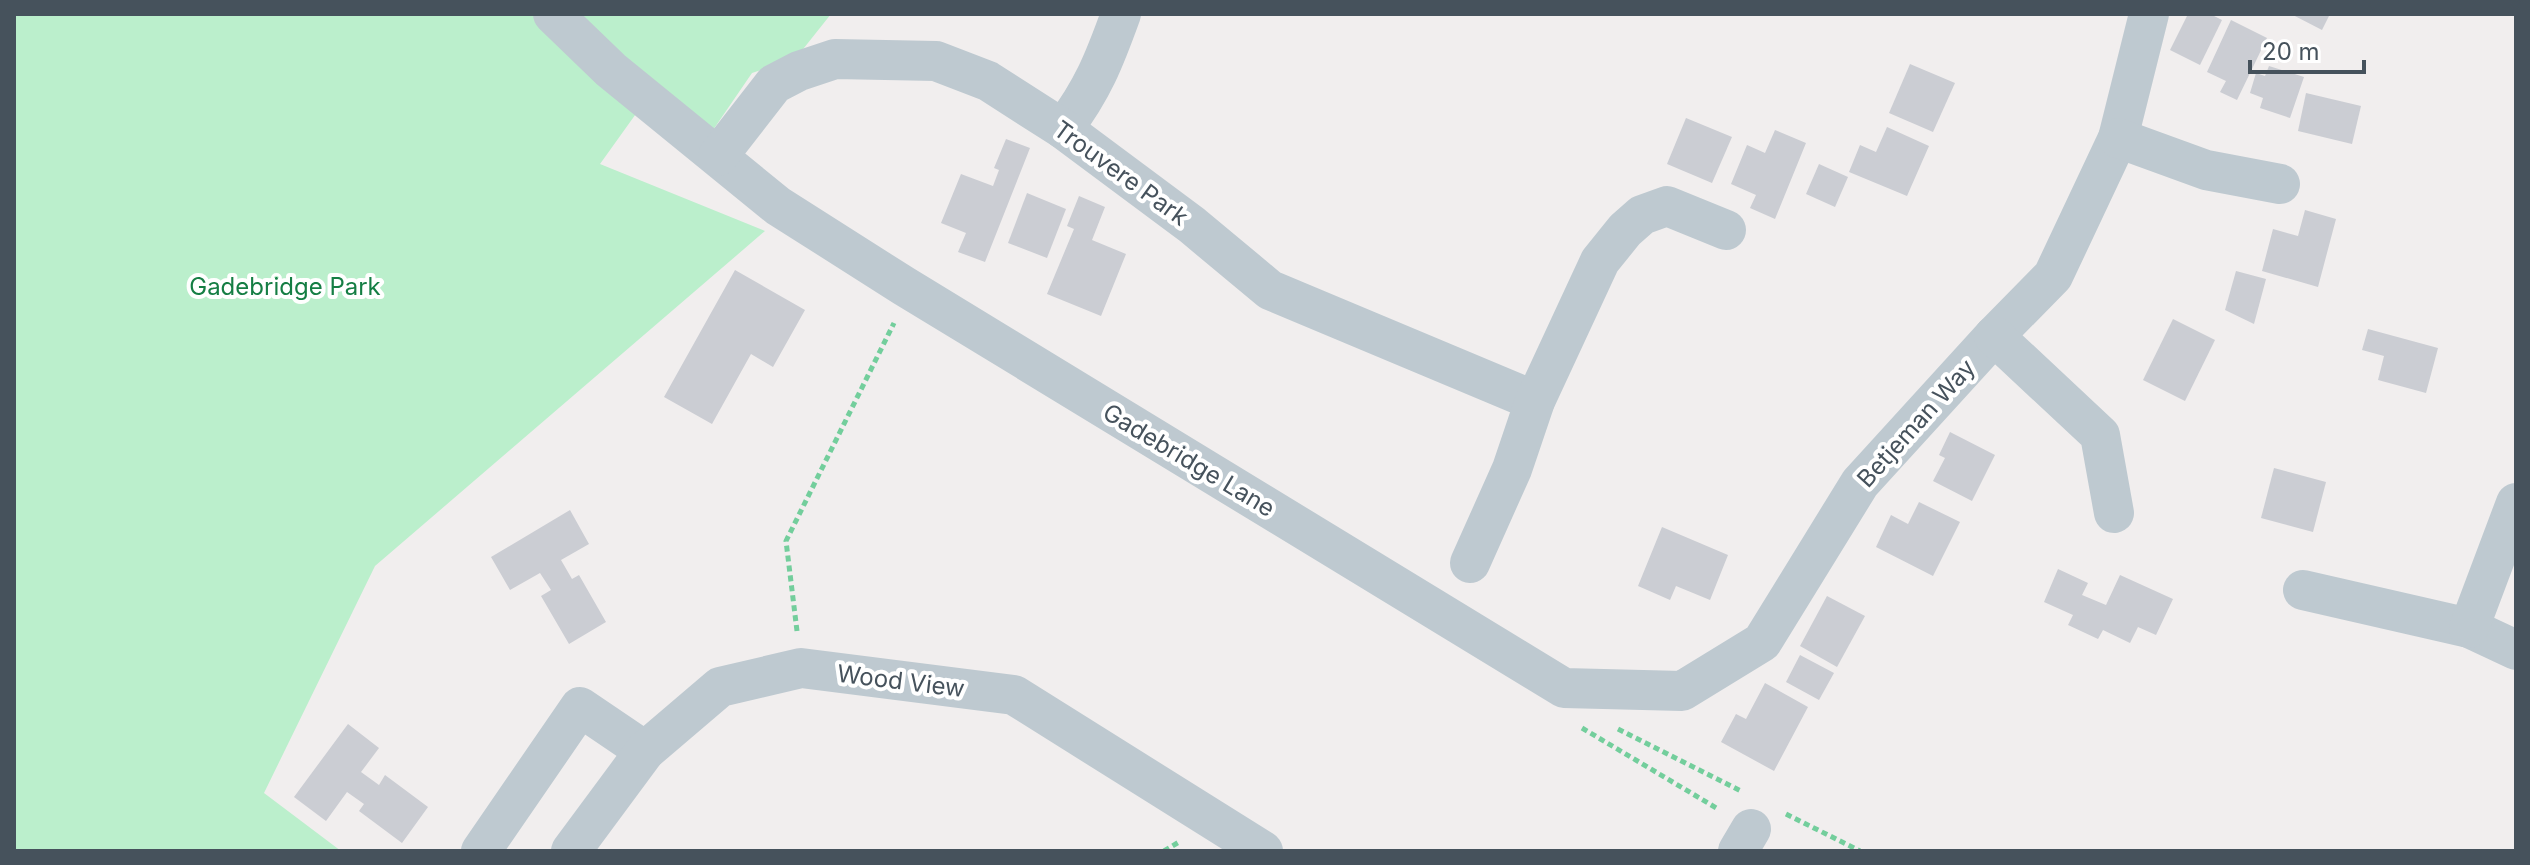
<svg xmlns="http://www.w3.org/2000/svg" width="2530" height="865" viewBox="0 0 2530 865" font-family="Inter,sans-serif">
<rect width="100%" height="100%" fill="#f1eeee"/>
<polygon fill="#bbefcc" points="14,14 831,14 796,58 752,73 713,130 648,97 600,164 765,231 375,566 264,793 341,851 14,851"/>
<g fill="#cbcdd3">
<polygon points="2188,14 2210,14 2222,20 2200,65 2170,50"/>
<polygon points="2291,14 2330,14 2322,30"/>
<polygon points="2231,20 2267,38 2237,100 2220,92 2226,81 2207,72"/>
<polygon points="1910,64 1955,83 1933,132 1889,113"/>
<polygon points="2269,66 2304,77 2290,118 2260,108 2263,98 2250,93 2256,73 2265,76"/>
<polygon points="2306,93 2361,106 2352,144 2298,131"/>
<polygon points="1686,118 1732,137 1712,183 1667,164"/>
<polygon points="1887,127 1929,146 1907,196 1849,172 1860,145 1876,152"/>
<polygon points="1775,130 1806,143 1775,219 1750,208 1756,195 1731,184 1747,145 1765,153"/>
<polygon points="1006,139 1030,148 985,262 958,252 966,233 941,223 961,174 993,186 999,170 994,168"/>
<polygon points="1819,164 1848,177 1835,207 1806,194"/>
<polygon points="1027,193 1066,209 1047,258 1008,243"/>
<polygon points="1079,196 1105,207 1092,240 1126,254 1101,316 1047,294 1074,229 1067,226"/>
<polygon points="2305,210 2336,219 2318,287 2262,271 2273,229 2298,236"/>
<polygon points="735,270 805,310 773,367 751,354 712,424 664,397"/>
<polygon points="2236,271 2266,279 2254,324 2225,310"/>
<polygon points="2173,319 2215,340 2185,401 2143,380"/>
<polygon points="2368,329 2438,348 2426,393 2378,380 2384,356 2362,350"/>
<polygon points="1950,432 1995,455 1972,501 1933,481 1945,458 1939,455"/>
<polygon points="2274,468 2326,482 2313,532 2261,518"/>
<polygon points="1919,502 1960,522 1933,576 1876,547 1891,515 1908,524"/>
<polygon points="570,510 589,544 561,560 572,579 579,575 606,622 569,644 541,596 551,590 540,573 510,590 491,557"/>
<polygon points="1662,527 1728,555 1710,600 1676,586 1670,600 1638,586"/>
<polygon points="2058,569 2088,583 2082,595 2106,605 2120,575 2173,599 2156,635 2138,627 2130,643 2103,630 2098,639 2068,625 2073,615 2044,602"/>
<polygon points="1827,596 1865,616 1837,667 1800,646"/>
<polygon points="1800,655 1834,673 1819,700 1786,682"/>
<polygon points="1765,683 1808,707 1774,771 1721,742 1736,714 1746,719"/>
<polygon points="348,724 379,748 361,772 379,785 385,775 428,807 402,843 359,811 364,804 347,792 326,821 294,797"/>
</g>
<g fill="none" stroke-linecap="round" stroke-linejoin="round">
<g stroke="#73ce9c" stroke-width="5" stroke-dasharray="6 4" stroke-linecap="butt">
<polyline points="797,631 786,541 894,323"/>
<polyline points="1582,728 1718,809"/>
<polyline points="1618,729 1741,791"/>
<polyline points="1786,814 1860,851"/>
<polyline points="1164,851 1179,842"/>
</g>
<g stroke="#bec9d0" stroke-width="40">
<polyline points="553,14 611,70 778,206 904,286 1564,688 1682,691 1762,642 1860,483 1994,336 2053,276 2118,138 2149,14"/>
<path d="M1063 129C1093 89 1104 61 1121 14"/>
<polyline points="2118,138 2206,170 2280,184"/>
<polyline points="718,156 774,84 799,71 835,59 936,61 988,81 1063,129 1192,225 1270,290 1535,401"/>
<polyline points="1994,336 2100,435 2114,513"/>
<polyline points="1470,563 1512,469 1535,401 1600,261 1625,230 1642,215 1667,206 1726,230"/>
<polyline points="2303,590 2469,628 2516,650"/>
<polyline points="2469,628 2516,503"/>
<polyline points="481,851 580,707 645,751"/>
<polyline points="571,851 645,751 720,687 801,668 1014,695 1263,851"/>
<polyline points="1738,851 1751,829"/>
</g>
</g>
<g text-anchor="middle" dominant-baseline="central" stroke-width="8" stroke-linejoin="round" paint-order="stroke">
<g font-size="24" fill="#46525c" stroke="#fff">
<text transform="translate(1121 173) rotate(36)">Trouvere Park</text>
<text transform="translate(1916 423) rotate(-48)">Betjeman Way</text>
<text transform="translate(1189 460) rotate(31)">Gadebridge Lane</text>
<text transform="translate(901 681) rotate(7)">Wood View</text>
</g>
<g font-size="24" fill="#157e44" stroke="#fff">
<text x="285" y="286">Gadebridge Park</text>
</g>
</g>
<rect width="2530" height="865" fill="none" stroke="#46525c" stroke-width="32"/>
<path d="M2250 60v12h114v-12" fill="none" stroke="#46525c" stroke-width="4"/>
<text x="2262" y="60" font-size="24" fill="#46525c" stroke="#ffffff" stroke-width="6" paint-order="stroke">20 m</text>
</svg>
